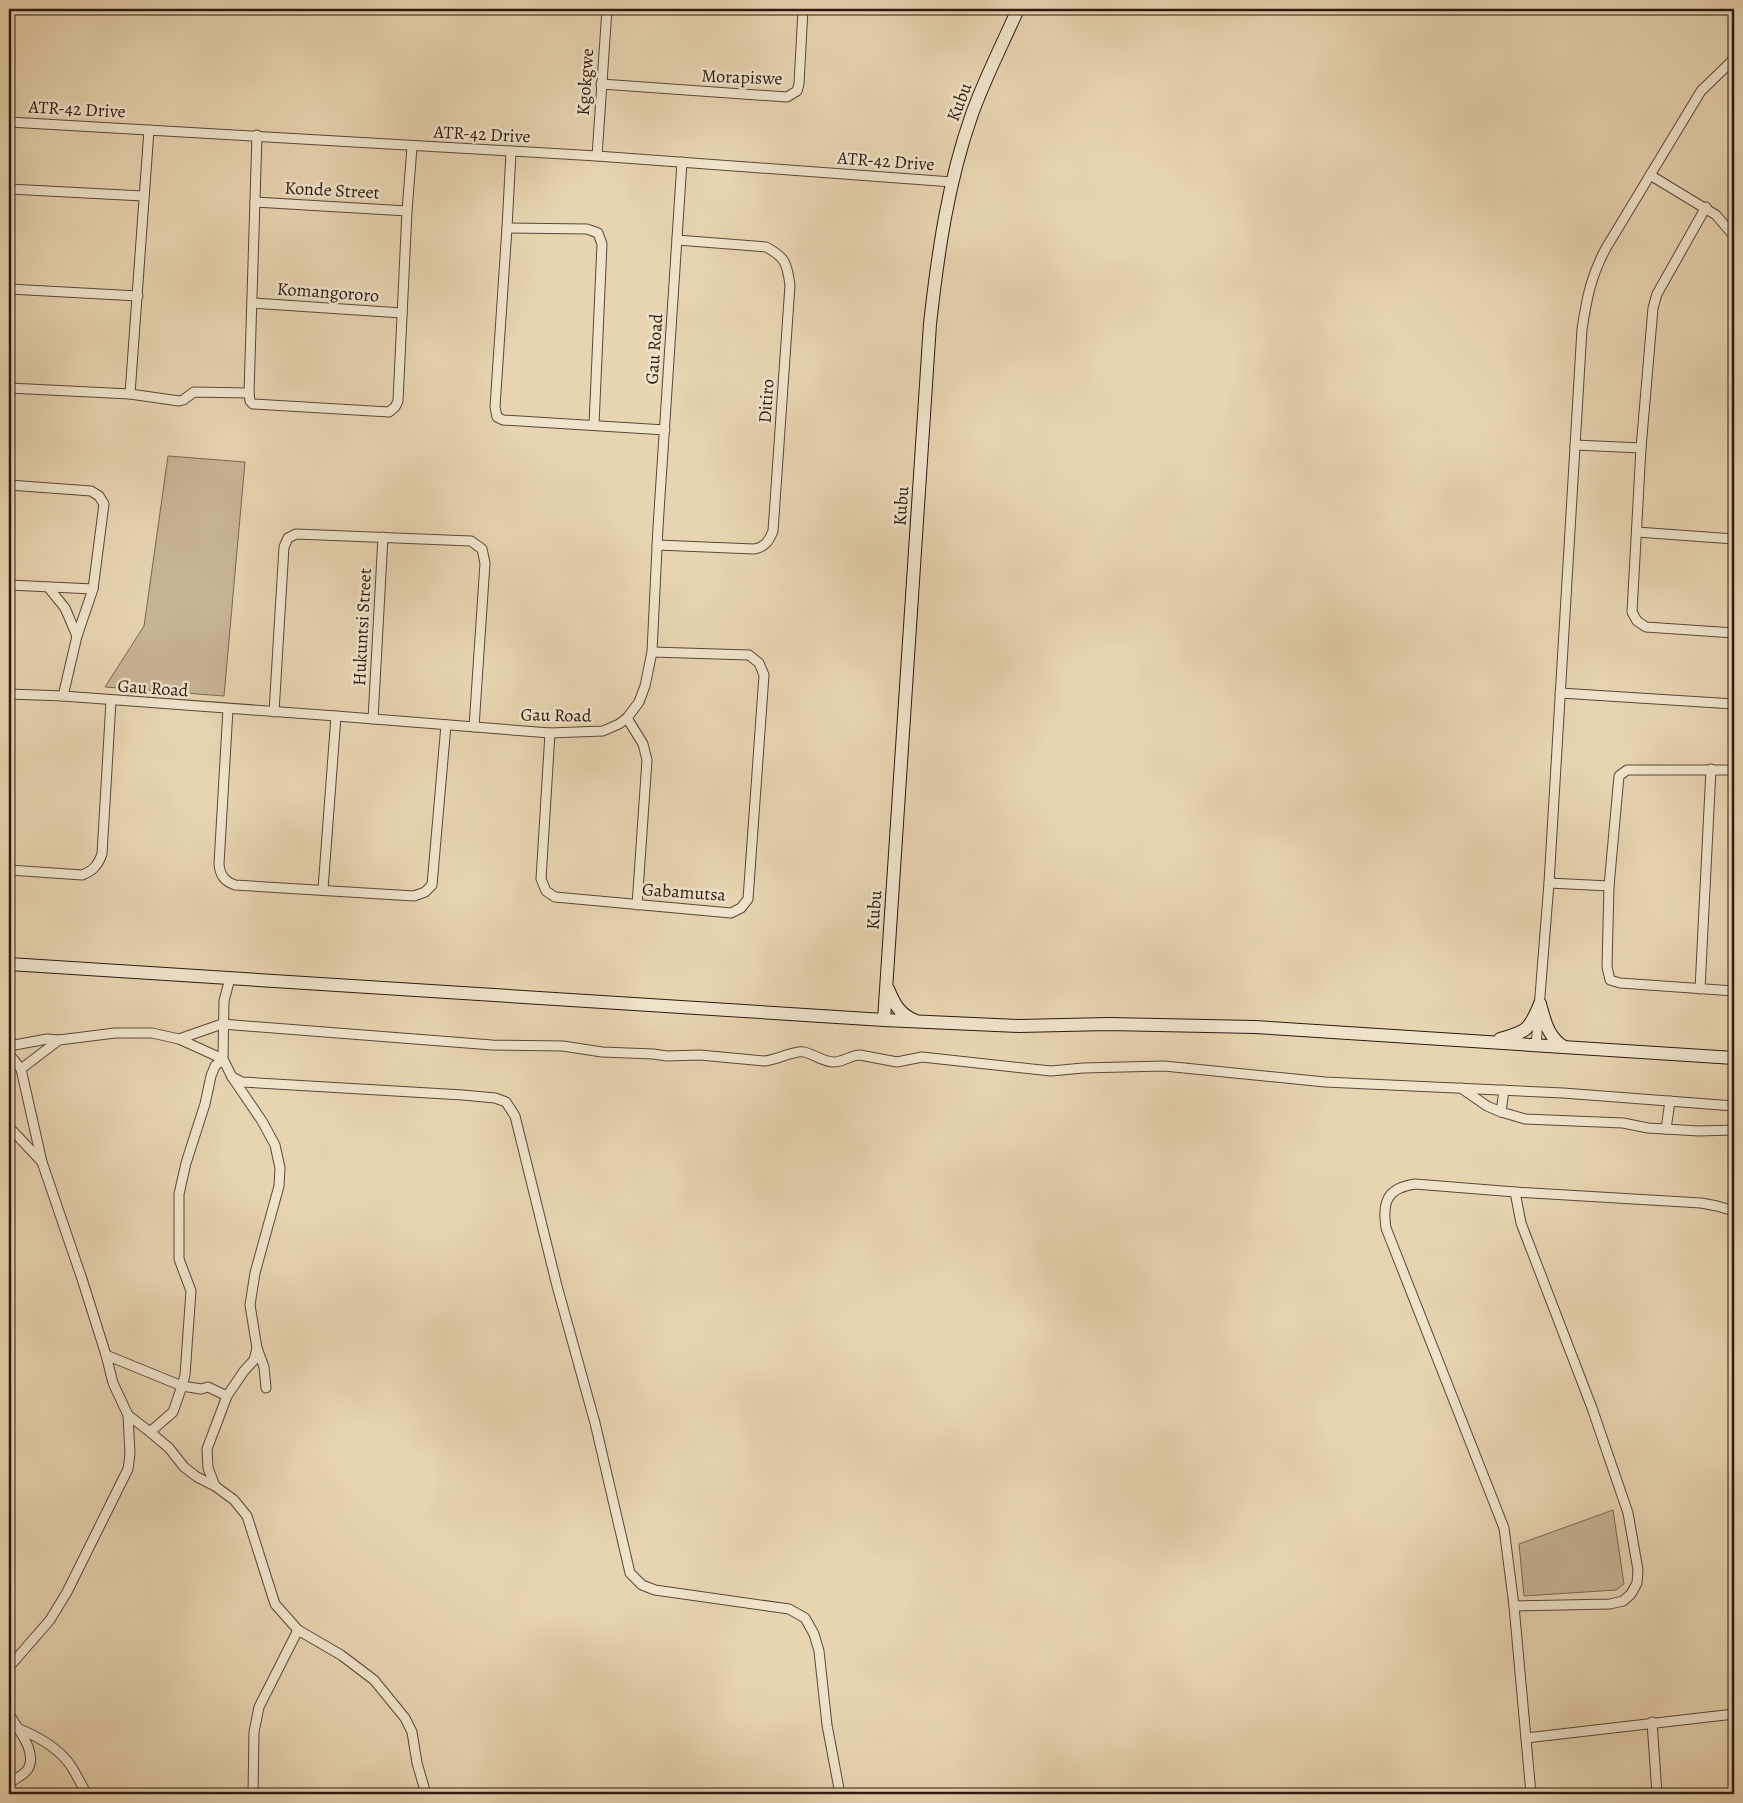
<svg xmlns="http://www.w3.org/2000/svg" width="1743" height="1803" viewBox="0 0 1743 1803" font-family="Alegreya,serif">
<rect width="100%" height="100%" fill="#e8d4b1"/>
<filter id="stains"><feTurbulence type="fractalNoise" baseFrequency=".004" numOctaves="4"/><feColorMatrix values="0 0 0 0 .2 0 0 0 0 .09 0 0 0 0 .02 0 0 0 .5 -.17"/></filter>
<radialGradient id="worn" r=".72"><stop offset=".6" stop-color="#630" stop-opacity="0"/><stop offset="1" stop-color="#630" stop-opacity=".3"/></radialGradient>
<g fill="#c8b496" stroke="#7a6653">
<polygon points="168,456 245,462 224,696 105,687 144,626"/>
<polygon points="1613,1510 1624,1584 1616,1590 1524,1596 1519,1544"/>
</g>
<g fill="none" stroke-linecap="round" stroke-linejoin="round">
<defs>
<g id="street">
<polyline points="601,84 787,97 797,91 799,84 803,9"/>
<polyline points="9,122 597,156 952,182"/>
<polyline points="257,135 249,393 250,401 253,404 389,412 395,407 398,401 407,211 412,147"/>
<polyline points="511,152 507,228 495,407 497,417 503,420 665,430"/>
<polyline points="597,156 607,9"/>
<polyline points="1650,175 1716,215 1734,236"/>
<polyline points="9,189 143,196"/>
<polyline points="255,202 407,211"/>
<polyline points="1706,207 1657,294 1653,308 1641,448 1632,612 1637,621 1646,627 1734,633"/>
<polyline points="507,228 587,229 598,233 602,244 594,425"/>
<polyline points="9,289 138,296"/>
<polyline points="252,303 402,313"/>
<polyline points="9,388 130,394 149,130"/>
<polyline points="130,394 179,401 183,400 194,392 249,393"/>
<polyline points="1575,445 1641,448"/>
<polyline points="9,485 91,491 99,496 104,504 93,589 77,636 63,696"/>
<polyline points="1637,532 1734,539"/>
<path d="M657 545 754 549C765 547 769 541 773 531L790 285C787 263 785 257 766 247L677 240"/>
<polyline points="9,585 93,589"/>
<polyline points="48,587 65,608 77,636"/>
<polyline points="1560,693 1734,704"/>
<polyline points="9,694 63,696 336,716 550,733 603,731 619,724 627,718 639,702 645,686 652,652 658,527 682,162"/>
<path d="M228 709 219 864C220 875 224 881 235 885L414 896 425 892 432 885 446 725"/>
<polyline points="274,712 284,547 288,538 296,534 471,541 482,549 485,563 474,727"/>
<polyline points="627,718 643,744 647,760 637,905"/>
<polyline points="373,719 383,537"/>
<polyline points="550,733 541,879 546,891 555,897 731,913 741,908 748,899 764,675 759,663 749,655 652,652"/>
<polyline points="1734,770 1627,770 1619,776 1609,886 1607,967 1610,980 1620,983 1734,991"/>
<path d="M9 870 82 875C93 871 98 865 102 854L111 701"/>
<polyline points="1549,883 1609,886"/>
<polyline points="323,889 336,716"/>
<polyline points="230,978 224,1001 223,1059 232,1077 262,1121 275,1145 280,1168 279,1186 255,1273 250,1305 257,1348 254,1360 244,1371 227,1396 207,1449 208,1468 215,1486 234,1500 247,1516 275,1604 298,1630 341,1655 374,1680 405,1718 412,1732 417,1763 426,1794"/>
<polyline points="1700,989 1711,769"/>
<path d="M179 1039 222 1024 492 1045 563 1046 602 1052 653 1054 667 1056 700 1055 765 1061C776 1060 795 1050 804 1052 814 1054 823 1062 834 1062 843 1062 851 1055 860 1055L897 1062 922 1057 1051 1071 1083 1068 1164 1066 1325 1082 1563 1093 1734 1106"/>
<polyline points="9,1046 47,1039 59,1040 115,1033 152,1033 179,1039 223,1059 215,1066 211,1076 205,1104 186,1163 179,1194 179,1259 191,1291 185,1375 182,1386 201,1389 208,1387 227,1396"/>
<path d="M1536 1046 1549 883 1582 329C1587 297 1591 276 1606 248L1701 91 1734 59"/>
<polyline points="9,1054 21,1069 42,1162 82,1279 106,1355 113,1383 128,1415 130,1454 128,1469 67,1592 50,1620 9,1667"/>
<polyline points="21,1069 59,1040"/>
<polyline points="232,1077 242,1082 463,1095 495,1098 506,1102 515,1116 557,1286 595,1423 630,1573 642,1585 655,1590 789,1609 805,1618 814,1634 819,1651 827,1725 840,1794"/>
<polyline points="1461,1088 1487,1106 1501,1112 1525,1119 1623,1123 1648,1128 1699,1131 1734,1130"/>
<polyline points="1501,1112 1504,1090"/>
<polyline points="9,1127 42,1162"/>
<polyline points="1666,1129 1670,1101"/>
<polyline points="257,1348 264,1367 266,1388"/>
<polyline points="106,1355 182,1386 173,1412 150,1432"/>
<polyline points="128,1415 150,1432 169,1448 184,1467 197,1477 215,1486"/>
<polyline points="1514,1606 1610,1604 1623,1601 1631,1594 1637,1583 1638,1570 1628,1513 1592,1408 1521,1223 1515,1192"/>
<path d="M9 1714C17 1728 38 1752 28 1769 24 1775 15 1779 9 1783"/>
<polyline points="1652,1722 1657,1794"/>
<path d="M17 1728C37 1736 59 1748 71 1766 77 1775 81 1785 87 1794"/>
<polyline points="1526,1738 1734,1714"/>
<polyline points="253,1794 254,1732 259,1707 298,1630"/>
<path d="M1531 1794 1514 1606 1504 1528 1386 1228C1382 1202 1387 1188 1415 1184L1515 1192 1701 1203 1717 1206 1734 1211"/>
</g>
<g id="secondary">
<polyline points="9,964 884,1020 1019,1026 1109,1024 1255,1027 1734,1058"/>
<path d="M888 989C894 1003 899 1014 914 1020"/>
<path d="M1540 1004C1545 1022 1548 1037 1564 1047"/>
<path d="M884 1020 930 324C938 252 948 182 972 114 985 78 1003 43 1018 9"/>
<path d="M1500 1039C1527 1032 1529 1030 1540 1004"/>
</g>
</defs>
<use href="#street" stroke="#5c4738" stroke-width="11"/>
<use href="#secondary" stroke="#2d1810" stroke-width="14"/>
<use href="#street" stroke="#f0e3cc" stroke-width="9"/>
<use href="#secondary" stroke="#f0e3cc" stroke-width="12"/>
</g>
<g text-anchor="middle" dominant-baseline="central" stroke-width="5" stroke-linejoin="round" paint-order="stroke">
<g font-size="18" fill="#2d1810" stroke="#f0e3cc">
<text transform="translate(742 77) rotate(2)">Morapiswe</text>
<text transform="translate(585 82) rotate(-86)">Kgokgwe</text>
<text transform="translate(959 102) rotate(-69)">Kubu</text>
<text transform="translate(77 109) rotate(3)">ATR-42 Drive</text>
<text transform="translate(482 134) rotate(3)">ATR-42 Drive</text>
<text transform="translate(886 161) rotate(4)">ATR-42 Drive</text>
<text transform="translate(332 190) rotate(3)">Konde Street</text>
<text transform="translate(328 292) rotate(4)">Komangororo</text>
<text transform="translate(654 349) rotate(-86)">Gau Road</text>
<text transform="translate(766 401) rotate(-86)">Ditiro</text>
<text transform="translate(901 506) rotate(-86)">Kubu</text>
<text transform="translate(362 627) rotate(-87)">Hukuntsi Street</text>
<text transform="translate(153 688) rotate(4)">Gau Road</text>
<text transform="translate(556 715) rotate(1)">Gau Road</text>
<text transform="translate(684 892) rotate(4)">Gabamutsa</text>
<text transform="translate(874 910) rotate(-86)">Kubu</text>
</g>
</g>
<rect width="1743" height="1803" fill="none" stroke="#e8d4b1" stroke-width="30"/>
<rect x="10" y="10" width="1723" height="1783" fill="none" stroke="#2d1810" stroke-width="2.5"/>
<rect x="15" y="15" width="1713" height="1773" fill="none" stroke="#2d1810"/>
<rect width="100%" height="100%" filter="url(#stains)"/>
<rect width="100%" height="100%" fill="url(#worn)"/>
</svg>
